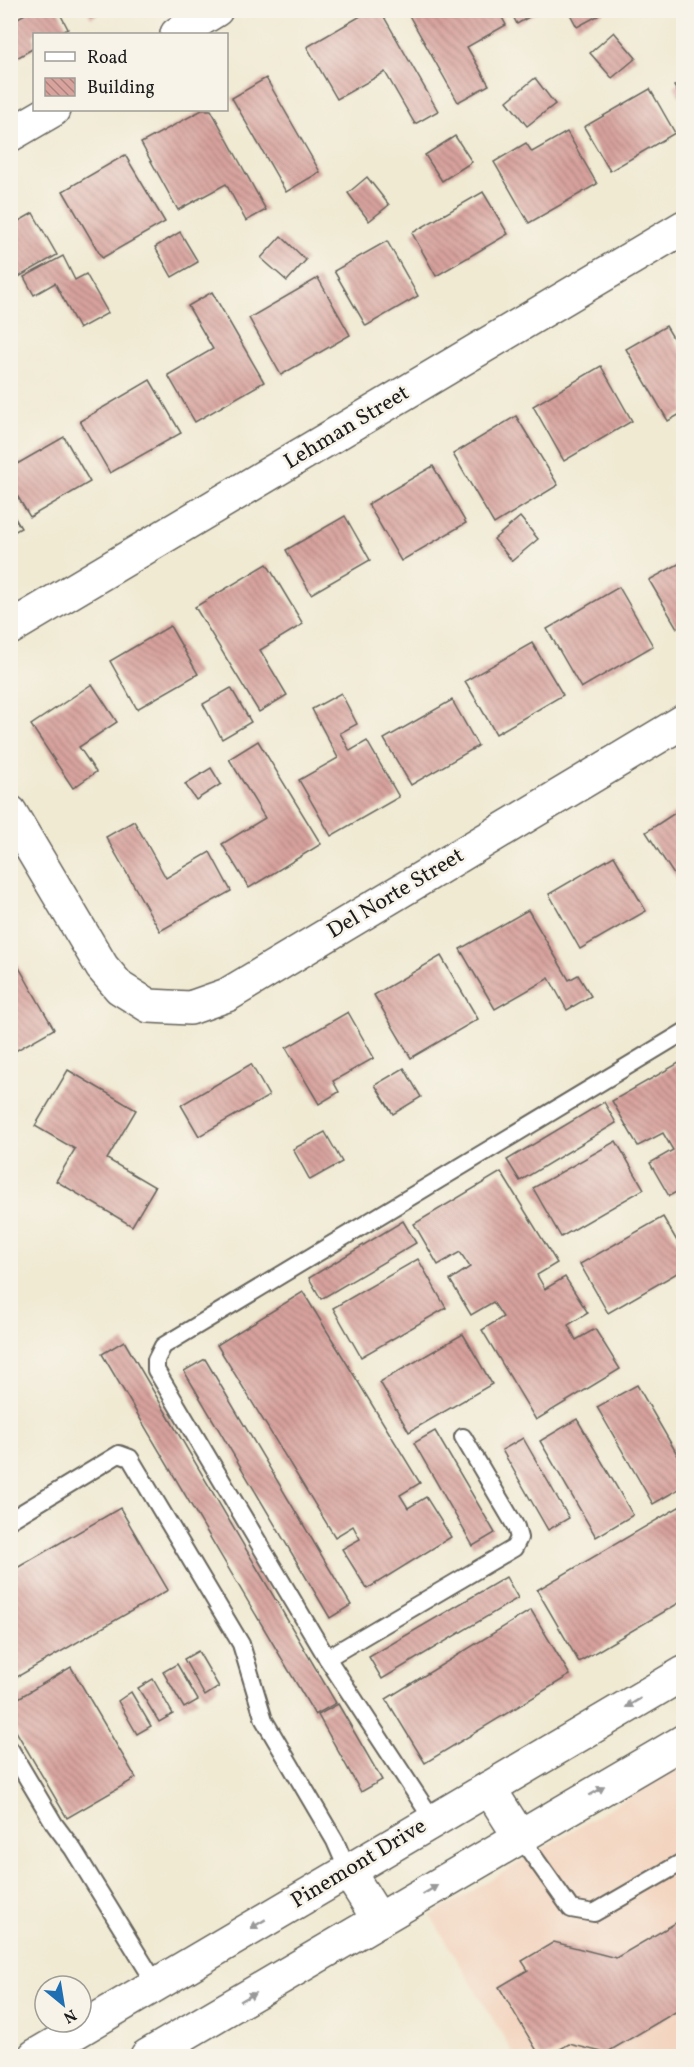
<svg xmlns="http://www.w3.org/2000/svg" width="694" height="2067" viewBox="0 0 694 2067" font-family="Vollkorn,serif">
<defs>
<pattern id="building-back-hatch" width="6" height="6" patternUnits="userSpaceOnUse" patternTransform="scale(1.5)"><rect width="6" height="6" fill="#d8a29d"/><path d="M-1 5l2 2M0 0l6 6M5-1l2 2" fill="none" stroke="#ae837f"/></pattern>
</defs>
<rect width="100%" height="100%" fill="#f7f3e8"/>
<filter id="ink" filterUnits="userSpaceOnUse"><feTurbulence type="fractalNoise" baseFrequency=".0167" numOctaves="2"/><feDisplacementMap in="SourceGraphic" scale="12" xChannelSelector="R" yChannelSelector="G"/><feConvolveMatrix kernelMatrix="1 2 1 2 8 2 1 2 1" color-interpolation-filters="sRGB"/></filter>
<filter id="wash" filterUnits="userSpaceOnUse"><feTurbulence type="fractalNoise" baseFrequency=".008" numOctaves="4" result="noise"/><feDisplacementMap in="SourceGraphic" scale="24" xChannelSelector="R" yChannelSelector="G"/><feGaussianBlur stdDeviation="1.35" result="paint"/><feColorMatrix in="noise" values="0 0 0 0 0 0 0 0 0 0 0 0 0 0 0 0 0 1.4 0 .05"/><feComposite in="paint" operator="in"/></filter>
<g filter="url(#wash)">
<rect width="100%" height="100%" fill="#f0ead3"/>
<polygon fill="#f3d4bf" points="683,1764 683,2056 515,2056 431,1916"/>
<g id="blocks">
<g fill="url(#building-back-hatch)">
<polygon points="10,10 13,10 18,18 32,10 58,10 68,29 59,34 34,34 34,48 10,62"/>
<polygon points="87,10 104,10 91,18"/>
<polygon points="371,10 380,10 438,111 415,124 385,72 337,99 307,47"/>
<polygon points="406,10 498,10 506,25 467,47 489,85 458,102"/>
<polygon points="510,10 541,10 517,24"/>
<polygon points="568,10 601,10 603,13 577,27"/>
<polygon points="614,32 636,58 612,78 590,53"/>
<polygon points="266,78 320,172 286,192 232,98"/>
<polygon points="535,78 555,104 527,126 507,101"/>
<polygon points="684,81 684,103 674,86"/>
<polygon points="650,89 675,133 610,171 584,127"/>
<polygon points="202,110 211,110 266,210 246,221 226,184 178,210 141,143"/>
<polygon points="567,132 597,184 529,223 494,162 526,143 532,152"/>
<polygon points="455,136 472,162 442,181 425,155"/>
<polygon points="125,155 165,222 102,258 63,191"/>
<polygon points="367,177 389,205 369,221 348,193"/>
<polygon points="483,192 508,234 436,276 412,233"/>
<polygon points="33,213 57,255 10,282 10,226"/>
<polygon points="180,232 198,262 172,277 155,247"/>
<polygon points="281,236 306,260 287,281 261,258"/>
<polygon points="387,241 418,296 366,326 334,271"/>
<polygon points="63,256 75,280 86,274 108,313 79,329 55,283 34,295 24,277"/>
<polygon points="318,278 350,335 281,375 249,318"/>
<polygon points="212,292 264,382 195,422 168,375 213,349 188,306"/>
<polygon points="666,326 684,356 684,412 668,421 626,349"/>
<polygon points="601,366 632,421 564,461 533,406"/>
<polygon points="150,380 181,433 110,473 80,421"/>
<polygon points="516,416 558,485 494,524 453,454"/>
<polygon points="64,437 90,482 30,517 10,484 10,468"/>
<polygon points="433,466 466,523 401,561 368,504"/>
<polygon points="10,510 21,528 10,534"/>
<polygon points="345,516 370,560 311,594 286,550"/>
<polygon points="520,517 538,539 512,561 494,539"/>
<polygon points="684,561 684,624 677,628 649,580"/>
<polygon points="267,564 303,624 260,650 287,695 259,712 195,607"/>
<polygon points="619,587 653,646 581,688 547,629"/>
<polygon points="170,626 198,674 137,709 110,661"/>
<polygon points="532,643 563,695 496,734 465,681"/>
<polygon points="92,684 117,722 79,747 96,772 73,788 31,725"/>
<polygon points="231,688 251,722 222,739 203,704"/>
<polygon points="341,693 357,724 340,733 350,751 367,741 399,797 331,836 299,780 338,758 312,709"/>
<polygon points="452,700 478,746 411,785 384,739"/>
<polygon points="258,741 321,844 249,888 222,844 265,818 229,759"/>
<polygon points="211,768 221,784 196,800 185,784"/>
<polygon points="684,807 684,890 646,832"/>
<polygon points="134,821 166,878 210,852 231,891 160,931 106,837"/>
<polygon points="614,856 646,911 580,949 549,894"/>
<polygon points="528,910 569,980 578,975 591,996 567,1010 549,978 495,1009 460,949"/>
<polygon points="441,956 478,1019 411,1058 374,995"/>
<polygon points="17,964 54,1029 10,1054 10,968"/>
<polygon points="348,1012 374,1058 333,1081 339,1092 319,1104 286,1048"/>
<polygon points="684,1060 684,1188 669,1196 650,1163 673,1150 663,1133 638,1146 612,1101"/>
<polygon points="251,1064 269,1096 199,1136 181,1105"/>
<polygon points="404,1068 421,1097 393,1114 375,1085"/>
<polygon points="68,1070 136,1110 107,1159 155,1187 132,1226 56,1181 75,1149 35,1126"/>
<polygon points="604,1102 616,1123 520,1181 507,1160"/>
<polygon points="325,1132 342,1162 310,1180 293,1149"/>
<polygon points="616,1141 644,1189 561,1237 533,1188"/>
<polygon points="501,1172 557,1263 537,1275 545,1289 565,1277 588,1313 568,1325 576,1340 595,1329 620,1369 536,1420 482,1330 503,1317 493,1302 471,1315 450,1280 470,1267 460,1252 438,1265 414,1224"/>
<polygon points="663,1217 684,1253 684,1269 608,1313 580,1264"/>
<polygon points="403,1221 416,1243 321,1299 309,1278"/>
<polygon points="418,1259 446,1308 361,1357 333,1308"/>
<polygon points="303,1292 420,1483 400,1495 408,1508 426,1497 451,1537 367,1589 342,1549 360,1539 353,1526 335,1537 217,1345"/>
<polygon points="463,1334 492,1384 409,1432 380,1382"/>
<polygon points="124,1341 336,1703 315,1715 102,1354"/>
<polygon points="205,1359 351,1605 330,1618 184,1371"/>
<polygon points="637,1385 684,1466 684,1486 653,1504 597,1407"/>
<polygon points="577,1419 633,1515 596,1537 540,1441"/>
<polygon points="435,1431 495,1533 473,1546 414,1443"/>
<polygon points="523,1438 569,1518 548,1530 502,1450"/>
<polygon points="684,1504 684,1600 579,1662 537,1590"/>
<polygon points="120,1508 168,1590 10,1681 10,1572"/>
<polygon points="506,1577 518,1598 382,1679 369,1657"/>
<polygon points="531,1610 570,1675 425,1763 386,1699"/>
<polygon points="198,1651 219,1687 205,1696 184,1659"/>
<polygon points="177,1664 198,1700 184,1708 163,1672"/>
<polygon points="71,1667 136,1778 67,1818 10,1721 10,1703"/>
<polygon points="153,1679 173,1714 159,1722 138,1688"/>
<polygon points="131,1692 151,1726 137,1734 118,1701"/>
<polygon points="338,1704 382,1780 361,1792 318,1715"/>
<polygon points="684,1918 684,2007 606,2053 569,2044 548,2056 540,2056 499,1987 528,1970 522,1961 554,1942 616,1958"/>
</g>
</g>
</g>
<g filter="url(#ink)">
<use href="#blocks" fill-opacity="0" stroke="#66645c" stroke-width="1.5"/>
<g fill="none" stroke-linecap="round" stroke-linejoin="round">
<defs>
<g id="lane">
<polyline points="10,1520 119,1454 130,1458 241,1644 264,1720 335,1841 348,1871"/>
<polyline points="327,1658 514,1548 519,1538 516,1527 463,1437"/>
<polyline points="10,1749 55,1825 73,1849 156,1984"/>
<polyline points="433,1820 327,1658 156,1370 156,1360 163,1346 684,1032"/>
<polyline points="520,1837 571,1909 594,1913 684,1861"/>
</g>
<g id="street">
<polyline points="177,34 216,10"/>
<polyline points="10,135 53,110"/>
<polyline points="10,628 684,227"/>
<polyline points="10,812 102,967 120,988 149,1006 190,1008 227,995 684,721"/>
</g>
<g id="secondary">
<polyline points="489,1788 520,1837"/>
<polyline points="348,1871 379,1920"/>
<polyline points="35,2056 684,1673"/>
<polyline points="147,2056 684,1741"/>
</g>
</defs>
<use href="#lane" stroke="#66645c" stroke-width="20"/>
<use href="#street" stroke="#66645c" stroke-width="36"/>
<use href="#secondary" stroke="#66645c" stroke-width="36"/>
<use href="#lane" stroke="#fff" stroke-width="16"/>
<use href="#street" stroke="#fff" stroke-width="33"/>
<use href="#secondary" stroke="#fff" stroke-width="33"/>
</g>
<defs><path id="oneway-solid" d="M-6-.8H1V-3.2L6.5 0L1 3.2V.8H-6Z" transform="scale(1.5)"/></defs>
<g fill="#999">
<use href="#oneway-solid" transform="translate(633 1703) rotate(149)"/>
<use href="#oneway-solid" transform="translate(597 1791) rotate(-30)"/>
<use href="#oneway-solid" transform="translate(430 1890) rotate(-31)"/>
<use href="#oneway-solid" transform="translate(258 1924) rotate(149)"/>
<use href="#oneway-solid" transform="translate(248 1997) rotate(-30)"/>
</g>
</g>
<g text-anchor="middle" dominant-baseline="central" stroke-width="5" stroke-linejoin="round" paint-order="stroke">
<g font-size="22" fill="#1c1c1c" stroke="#f7f3e8">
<text transform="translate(347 428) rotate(-31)">Lehman Street</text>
<text transform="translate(396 894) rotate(-31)">Del Norte Street</text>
<text transform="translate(359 1864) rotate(-31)">Pinemont Drive</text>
</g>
</g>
<rect width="694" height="2067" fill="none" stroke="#f7f3e8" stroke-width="36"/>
<rect x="33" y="33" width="195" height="78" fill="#f7f3e8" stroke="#9f9d96" stroke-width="1.5"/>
<rect x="45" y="52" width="30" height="9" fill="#ffffff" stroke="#9f9d96" stroke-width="1.5"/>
<text x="87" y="63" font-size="18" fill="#1c1c1c">Road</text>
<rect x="45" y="78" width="30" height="18" fill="url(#building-back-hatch)" stroke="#9f9d96" stroke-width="1.5"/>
<text x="87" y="93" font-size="18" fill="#1c1c1c">Building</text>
<g transform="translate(63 2004) rotate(150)"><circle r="28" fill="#f7f3e8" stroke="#9f9d96" stroke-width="1.5"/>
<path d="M0-4.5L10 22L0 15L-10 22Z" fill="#1f6fb2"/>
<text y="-9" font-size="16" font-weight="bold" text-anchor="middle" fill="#1c1c1c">N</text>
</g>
</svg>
